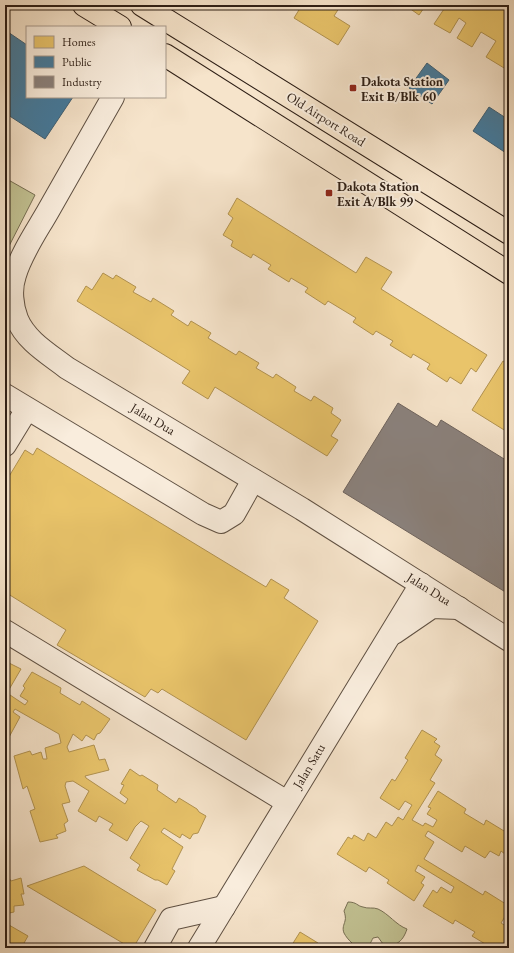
<svg xmlns="http://www.w3.org/2000/svg" width="514" height="953" viewBox="0 0 514 953" font-family="'EB Garamond',serif">
<rect width="100%" height="100%" fill="#f6e4cb"/>
<filter id="stains"><feTurbulence type="fractalNoise" baseFrequency=".005" numOctaves="4"/><feColorMatrix values="0 0 0 0 .2 0 0 0 0 .09 0 0 0 0 .02 0 0 0 .5 -.17"/></filter>
<radialGradient id="worn" r=".72"><stop offset=".6" stop-color="#630" stop-opacity="0"/><stop offset="1" stop-color="#630" stop-opacity=".3"/></radialGradient>
<g fill="#c2c293" stroke="#787054">
<polygon points="5,178 35,195 5,254"/>
<path d="M348 902C357 902 357 906 363 907 368 909 373 907 378 909 389 914 396 925 407 929 402 944 395 945 381 948L383 944 378 937 373 938C371 942 369 947 364 948 357 950 347 939 344 933 342 928 344 925 345 921 346 918 345 914 344 911Z"/>
</g>
<g fill="#e9c46a" stroke="#b19250">
<polygon points="302,5 341,5 334,16 350,26 338,45 294,18"/>
<polygon points="350,5 361,5 358,10"/>
<polygon points="405,5 426,5 419,15"/>
<polygon points="437,5 504,5 509,8 509,71 486,57 496,41 481,32 472,47 457,38 466,23 459,18 450,33 434,24 444,9"/>
<polygon points="237,198 356,273 366,257 392,272 381,289 487,355 476,372 471,368 461,384 450,377 447,382 427,369 430,364 413,354 411,358 390,345 393,341 376,331 373,335 353,322 356,318 328,301 325,305 305,292 308,288 291,278 289,282 268,269 271,265 253,254 251,258 231,246 233,241 223,235 233,218 228,214"/>
<polygon points="103,273 113,279 116,275 136,287 133,292 151,302 153,298 174,311 171,315 188,326 191,321 211,333 208,338 236,355 239,351 259,363 256,368 273,378 276,374 296,387 294,391 311,401 314,396 333,408 331,413 341,420 331,436 338,440 327,456 215,387 208,399 182,383 190,371 77,301 86,286 92,290"/>
<polygon points="503,361 509,364 509,433 472,410"/>
<polygon points="37,448 266,587 271,579 289,590 284,598 318,621 246,740 162,689 158,693 151,689 145,697 57,645 66,630 5,592 5,483 25,450 33,455"/>
<polygon points="5,661 21,669 7,693 25,705 28,701 20,696 25,688 23,686 32,672 61,688 60,693 80,705 82,701 110,719 100,733 97,734 94,740 86,735 82,741 73,734 67,747 69,752 94,745 99,760 105,759 109,770 85,776 86,778 125,804 128,799 120,793 124,785 121,784 130,769 140,776 142,775 158,785 157,790 176,803 179,798 197,809 199,812 206,816 198,833 193,834 190,839 182,834 180,838 164,828 161,832 183,847 172,869 175,871 167,885 158,880 155,880 137,870 140,865 130,858 149,826 141,821 135,827 127,841 109,830 113,824 99,816 96,822 78,811 89,791 73,781 66,782 65,786 70,802 62,804 68,821 64,824 66,831 56,835 58,838 40,842 30,811 35,809 27,786 23,789 14,756 30,751 32,755 41,752 43,759 47,759 45,748 61,743 59,734 15,709 13,712 20,717 8,739 5,738"/>
<polygon points="422,730 437,739 434,742 440,746 435,755 442,760 430,780 435,783 412,820 423,826 425,823 433,827 437,820 427,814 431,808 428,807 438,791 466,809 464,813 484,825 486,820 509,834 509,848 505,854 501,851 499,856 490,851 485,858 465,846 462,852 428,831 425,836 434,842 424,859 483,895 485,891 509,906 509,910 501,923 509,928 509,932 507,936 509,937 509,939 504,948 492,948 472,936 475,932 455,920 453,924 423,906 433,890 437,893 441,887 451,893 454,887 418,865 415,871 425,877 421,883 424,885 414,901 387,883 389,880 369,867 366,872 337,854 348,837 352,839 354,835 364,841 368,833 376,838 386,822 392,826 398,817 403,820 412,805 405,801 399,810 380,798 392,779 395,781 408,760 405,758"/>
<polygon points="84,866 156,910 133,948 131,948 27,886"/>
<polygon points="9,878 11,881 21,878 24,894 21,894 24,905 14,906 14,912 5,914 5,879"/>
<polygon points="9,925 28,936 24,943 33,948 5,948 5,932"/>
<polygon points="300,932 318,943 317,946 320,948 290,948"/>
<polygon points="42,944 48,948 39,948"/>
</g>
<g fill="#457b9d" stroke="#3e5f74">
<polygon points="5,30 27,45 27,97 73,97 45,139 5,113"/>
<polygon points="427,63 449,80 432,104 409,88"/>
<polygon points="489,107 509,120 509,155 473,131"/>
<polygon points="509,848 509,856 505,854"/>
</g>
<polygon fill="#8a817c" stroke="#6e635d" points="398,403 437,427 441,420 509,462 509,590 507,593 343,492"/>
<g fill="none" stroke-linecap="round" stroke-linejoin="round">
<defs>
<g id="minor">
<path d="M113 97C91 136 69 174 47 213 36 232 21 254 15 275 10 289 12 306 17 319 26 341 49 354 67 368L302 509 509 640"/>
<polyline points="5,395 203,514 221,522 234,514 253,480"/>
<polyline points="5,445 27,409"/>
<polyline points="5,631 287,802"/>
<polyline points="394,633 432,607 459,608"/>
<polyline points="155,948 171,919 224,907"/>
<polyline points="199,948 421,584"/>
</g>
<g id="major">
<polyline points="84,5 120,27"/>
<polyline points="142,5 509,233"/>
<polyline points="165,55 509,273"/>
</g>
</defs>
<use href="#minor" stroke="#5f5042" stroke-width="24"/>
<use href="#major" stroke="#2d1e15" stroke-width="24"/>
<use href="#minor" stroke="#f9eddd" stroke-width="22"/>
<use href="#major" stroke="#f6e4cb" stroke-width="22"/>
</g>
<g fill="#8f2418" stroke="#f9eddd" stroke-width="1.5">
<rect x="349" y="84" width="8" height="8" rx="2"/>
<rect x="325" y="189" width="8" height="8" rx="2"/>
</g>
<g text-anchor="middle" dominant-baseline="central" stroke-width="4" stroke-linejoin="round" paint-order="stroke">
<g font-size="13" font-weight="bold" fill="#2d1e15" stroke="#f9eddd" text-anchor="start">
<text x="361" y="81">Dakota Station<tspan x="361" dy="15">Exit B/Blk 60</tspan></text>
<text x="337" y="186">Dakota Station<tspan x="337" dy="15">Exit A/Blk 99</tspan></text>
</g>
<g font-size="13" fill="#2d1e15" stroke="#f9eddd">
<text transform="translate(326 119) rotate(32)">Old Airport Road</text>
<text transform="translate(153 419) rotate(31)">Jalan Dua</text>
<text transform="translate(429 589) rotate(32)">Jalan Dua</text>
<text transform="translate(309 766) rotate(-59)">Jalan Satu</text>
</g>
</g>
<rect width="514" height="953" fill="none" stroke="#f6e4cb" stroke-width="20"/>
<rect x="6" y="6" width="502" height="941" fill="none" stroke="#2d1e15" stroke-width="2"/>
<rect x="10" y="10" width="494" height="933" fill="none" stroke="#2d1e15"/>
<rect x="26" y="26" width="140" height="72" fill="#f9eddd" stroke="#a79a8d"/>
<rect x="34" y="36" width="20" height="12" fill="#e9c46a" stroke="#a79a8d"/>
<text x="62" y="46" font-size="12" fill="#2d1e15">Homes</text>
<rect x="34" y="56" width="20" height="12" fill="#457b9d" stroke="#a79a8d"/>
<text x="62" y="66" font-size="12" fill="#2d1e15">Public</text>
<rect x="34" y="76" width="20" height="12" fill="#8a817c" stroke="#a79a8d"/>
<text x="62" y="86" font-size="12" fill="#2d1e15">Industry</text>
<rect width="100%" height="100%" filter="url(#stains)"/>
<rect width="100%" height="100%" fill="url(#worn)"/>
</svg>
